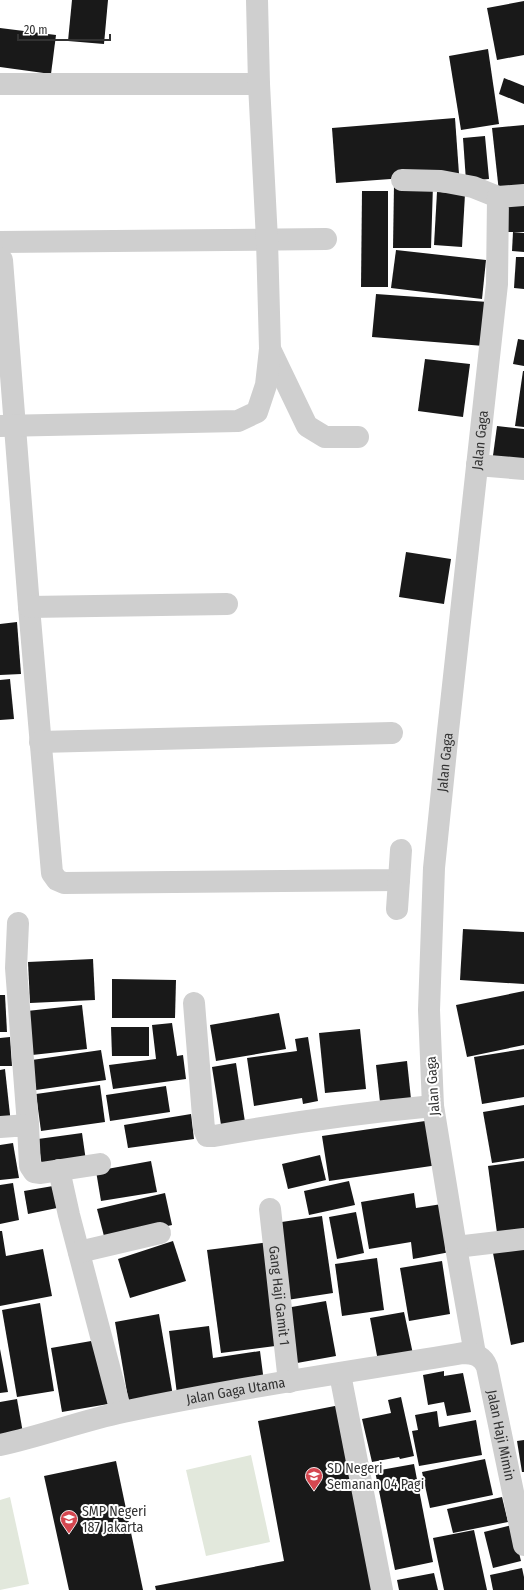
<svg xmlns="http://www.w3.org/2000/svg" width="524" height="1590" viewBox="0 0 524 1590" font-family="'Fira Sans Condensed',sans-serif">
<rect width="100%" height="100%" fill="#fff"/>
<g fill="#e2e8dc">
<polygon points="251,1455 270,1542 206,1556 186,1470"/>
<polygon points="10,1497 29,1584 0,1590 0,1500"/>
</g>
<g fill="#191919">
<polygon points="72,0 108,0 104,44 68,41"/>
<polygon points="524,1 524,55 497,60 487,8"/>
<polygon points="0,28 56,35 51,74 0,67"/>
<polygon points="488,49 499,124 461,130 449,56"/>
<polygon points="504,78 524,86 524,104 499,94"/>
<polygon points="455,118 459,174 336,183 332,128"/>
<polygon points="524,125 524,189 499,192 492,128"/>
<polygon points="485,136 489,179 466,181 463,138"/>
<polygon points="394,185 433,185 431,248 393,248"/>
<polygon points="362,191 388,191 388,287 361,287"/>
<polygon points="437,192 465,194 462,247 434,245"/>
<polygon points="507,200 524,201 524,232 507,232"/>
<polygon points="513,232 524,233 524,252 512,251"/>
<polygon points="396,250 486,260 482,299 391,288"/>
<polygon points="516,257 524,257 524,289 514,288"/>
<polygon points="376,294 488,302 484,346 372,337"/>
<polygon points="518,339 524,340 524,366 513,364"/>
<polygon points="425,359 470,364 463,417 418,411"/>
<polygon points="523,371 524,371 524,427 515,426"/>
<polygon points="497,426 524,429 524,466 492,463"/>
<polygon points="406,552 451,559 444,604 399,597"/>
<polygon points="17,622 21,674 0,675 0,624"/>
<polygon points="10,679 14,719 0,720 0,680"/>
<polygon points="463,929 524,932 524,984 460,980"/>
<polygon points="93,959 95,1000 30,1003 28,962"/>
<polygon points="112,979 176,980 175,1018 112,1018"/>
<polygon points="524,991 524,1045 467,1057 456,1005"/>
<polygon points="0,995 5,995 7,1032 0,1032"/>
<polygon points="82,1005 87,1049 32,1055 27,1011"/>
<polygon points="279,1013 286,1049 216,1061 210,1025"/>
<polygon points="172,1023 177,1056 183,1055 186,1079 113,1089 109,1065 156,1059 152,1025"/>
<polygon points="111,1027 149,1027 149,1056 112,1056"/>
<polygon points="360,1029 366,1089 325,1093 319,1033"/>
<polygon points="10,1037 12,1066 0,1066 0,1038"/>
<polygon points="308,1037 318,1101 303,1104 302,1098 254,1106 247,1058 297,1051 295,1039"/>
<polygon points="524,1049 524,1097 482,1104 474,1057"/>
<polygon points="101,1050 106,1080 36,1090 32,1060"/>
<polygon points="407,1061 411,1099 380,1102 376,1065"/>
<polygon points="236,1063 245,1122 221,1125 212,1067"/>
<polygon points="5,1069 11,1124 0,1125 0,1070"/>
<polygon points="100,1085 105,1122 41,1131 36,1094"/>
<polygon points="166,1086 170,1112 110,1121 106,1095"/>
<polygon points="524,1105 524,1158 492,1163 483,1112"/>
<polygon points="191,1114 194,1139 128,1148 124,1125"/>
<polygon points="432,1120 438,1165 329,1181 322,1136"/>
<polygon points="82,1133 86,1161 42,1167 38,1139"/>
<polygon points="13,1143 19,1178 0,1180 0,1145"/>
<polygon points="320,1155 326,1180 288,1189 282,1164"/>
<polygon points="151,1161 157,1192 101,1201 96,1171"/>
<polygon points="524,1161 524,1229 497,1233 488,1166"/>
<polygon points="349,1181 355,1205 309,1215 304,1191"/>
<polygon points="13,1183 19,1220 0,1224 0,1185"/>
<polygon points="53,1186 57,1208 28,1214 24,1191"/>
<polygon points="165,1193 172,1225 105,1240 97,1209"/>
<polygon points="414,1193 416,1208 442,1204 450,1252 413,1259 411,1242 369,1249 361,1202"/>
<polygon points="356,1212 364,1253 337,1259 329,1217"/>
<polygon points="322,1216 333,1293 287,1300 275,1223"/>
<polygon points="0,1231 2,1231 6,1256 43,1249 52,1296 0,1306"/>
<polygon points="173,1241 186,1281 130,1298 118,1259"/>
<polygon points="270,1242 283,1345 221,1353 207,1250"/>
<polygon points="524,1242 524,1342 511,1345 492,1248"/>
<polygon points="377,1258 384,1310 342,1316 335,1264"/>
<polygon points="442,1261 450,1314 409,1321 400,1268"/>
<polygon points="326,1301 336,1356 297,1363 286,1308"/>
<polygon points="40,1303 54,1391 17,1397 2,1310"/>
<polygon points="404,1312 413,1354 378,1361 370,1318"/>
<polygon points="159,1314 173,1396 129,1404 115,1322"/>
<polygon points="209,1326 213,1358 260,1351 264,1382 177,1394 169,1331"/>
<polygon points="97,1340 108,1404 62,1412 51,1348"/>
<polygon points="0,1349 8,1392 0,1393"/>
<polygon points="444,1371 444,1376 463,1373 471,1412 447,1416 444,1402 428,1405 423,1375"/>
<polygon points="401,1397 414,1456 400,1459 399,1457 372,1462 362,1419 391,1413 388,1400"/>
<polygon points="17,1399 23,1433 0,1437 0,1402"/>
<polygon points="340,1405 375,1590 156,1590 155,1586 284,1561 258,1421"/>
<polygon points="437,1411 439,1427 476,1420 482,1455 419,1466 412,1431 418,1430 415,1415"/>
<polygon points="524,1440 524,1472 522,1472 517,1441"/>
<polygon points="485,1459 493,1495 430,1508 422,1472"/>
<polygon points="116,1461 143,1590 69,1590 44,1476"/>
<polygon points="414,1464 433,1562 395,1570 375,1471"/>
<polygon points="502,1497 508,1522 453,1533 447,1509"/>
<polygon points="512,1525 521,1561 493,1568 484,1532"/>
<polygon points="474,1530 487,1590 444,1590 433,1538"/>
<polygon points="522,1568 524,1577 524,1590 493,1590 490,1575"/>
<polygon points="434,1573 438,1590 399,1590 397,1580"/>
</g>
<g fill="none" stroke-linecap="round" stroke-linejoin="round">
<g stroke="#cfcfcf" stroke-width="22">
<polyline points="0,84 259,84"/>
<polyline points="402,180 441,181 473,187 498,197"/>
<polyline points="0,242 326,239"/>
<polyline points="0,258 2,260 29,607 52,873 57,880 64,883 399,880 401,850"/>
<polyline points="270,349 307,426 325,437 358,437"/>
<polyline points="0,426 238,421 257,412 266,385 270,349 267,240 259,84 257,0"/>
<polyline points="477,465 524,469"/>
<polyline points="29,607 227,604"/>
<polyline points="40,742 392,733"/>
<polyline points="397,909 399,880"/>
<polyline points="18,923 16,968 28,1125"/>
<path d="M194 1003 204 1129 207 1136H214C287 1123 359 1113 433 1106"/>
<polyline points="0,1127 28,1125 30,1166 34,1172 41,1173 100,1164"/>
<polyline points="59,1170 69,1215 121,1412"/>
<path id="s1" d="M270 1209 289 1382"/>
<polyline points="456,1247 524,1239"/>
<polyline points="79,1252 160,1233"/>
<path id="s2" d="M475 1354 456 1247 433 1106 429 1010 434 868 448 731 497 284 498 197 524 195"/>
<polyline points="340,1374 382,1590"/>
<path id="s3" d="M0 1445C42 1436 81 1421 123 1412 236 1388 350 1372 463 1353 474 1353 483 1356 487 1367L524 1545"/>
</g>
</g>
<defs>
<symbol id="school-pin" viewBox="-11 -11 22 30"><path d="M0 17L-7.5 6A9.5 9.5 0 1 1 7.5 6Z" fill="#d54750" stroke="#fff"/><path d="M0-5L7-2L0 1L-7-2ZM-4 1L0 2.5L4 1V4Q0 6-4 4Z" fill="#fff"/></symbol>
</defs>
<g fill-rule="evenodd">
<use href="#school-pin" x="304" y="1466" width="20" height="27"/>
<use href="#school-pin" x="59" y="1509" width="20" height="27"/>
</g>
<g text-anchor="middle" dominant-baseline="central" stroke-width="4" stroke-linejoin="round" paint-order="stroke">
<g font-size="14" fill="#323232" stroke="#fff">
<text stroke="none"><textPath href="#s2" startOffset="920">Jalan Gaga</textPath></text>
<text stroke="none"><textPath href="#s2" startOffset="596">Jalan Gaga</textPath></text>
<text transform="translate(433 1086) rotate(-94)">Jalan Gaga</text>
<text stroke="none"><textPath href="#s1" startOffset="87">Gang Haji Gamit 1</textPath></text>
<text stroke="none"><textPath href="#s3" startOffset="242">Jalan Gaga Utama</textPath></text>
<text stroke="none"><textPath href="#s3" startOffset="572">Jalan Haji Mimin</textPath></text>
</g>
<g font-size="14" fill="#323232" stroke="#fff" text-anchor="start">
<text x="327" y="1468">SD Negeri<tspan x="327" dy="16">Semanan 04 Pagi</tspan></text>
<text x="82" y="1511">SMP Negeri<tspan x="82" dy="16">187 Jakarta</tspan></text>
</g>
</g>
<path d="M18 34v6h92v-6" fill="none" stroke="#323232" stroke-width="2"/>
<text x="24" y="34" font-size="12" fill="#323232" stroke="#ffffff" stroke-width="3" paint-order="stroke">20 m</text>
</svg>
